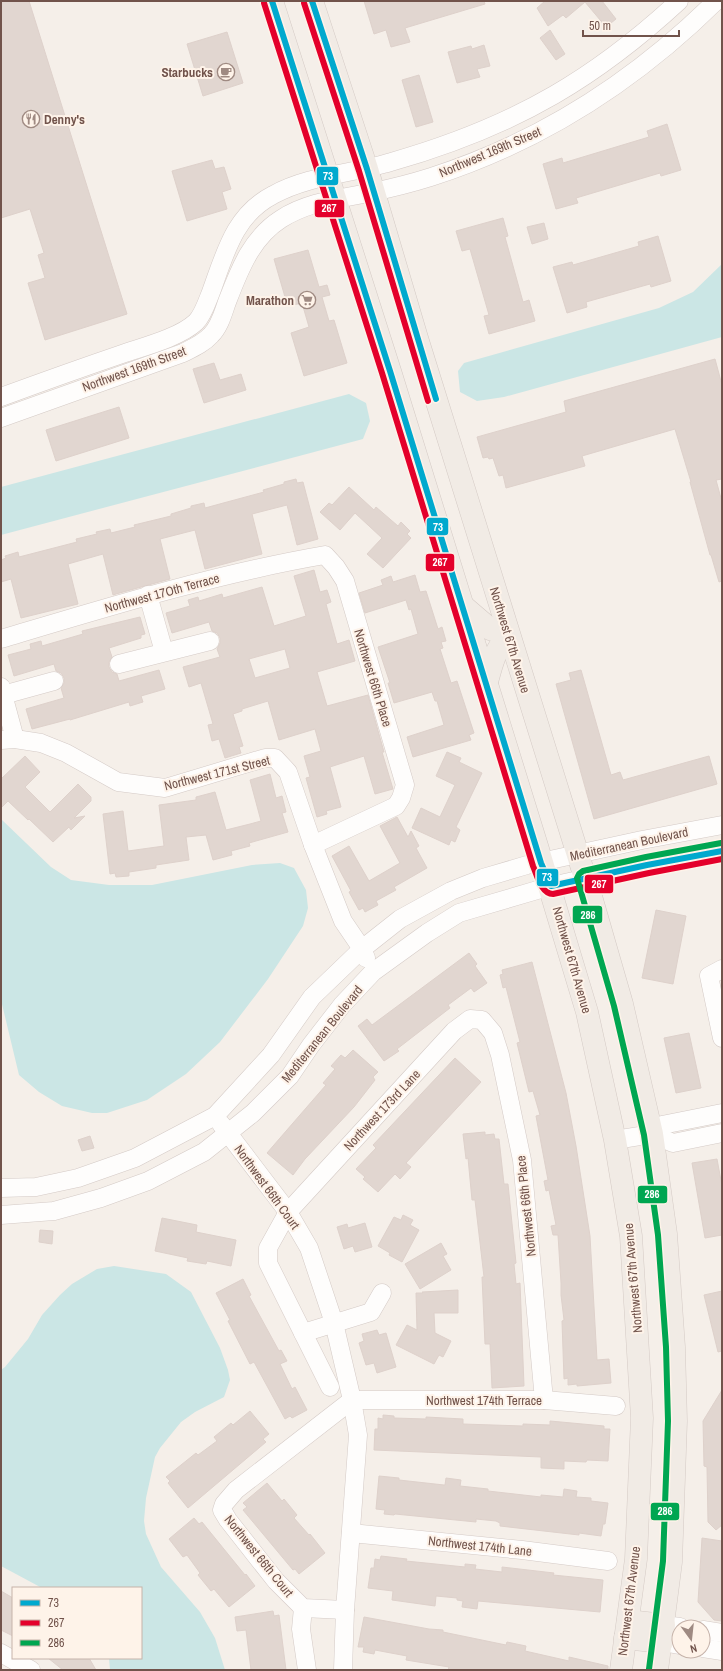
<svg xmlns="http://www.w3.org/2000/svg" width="723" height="1671" viewBox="0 0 723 1671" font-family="'Archivo Narrow',sans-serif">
<rect width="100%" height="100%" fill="#f5efe9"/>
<g fill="#cbe6e5">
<polygon points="722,264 722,337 504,397 477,401 460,392 458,371 464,363 659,308 693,292"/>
<polygon points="349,394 366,403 370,421 363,439 1,535 1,487"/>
<polygon points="1,819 51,867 71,880 109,885 152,885 252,865 280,863 294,868 306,890 308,908 303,926 268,979 220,1042 186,1074 147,1100 107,1113 92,1113 62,1106 39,1092 19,1075 1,1000"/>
<polygon points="114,1266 166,1274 191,1292 220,1348 228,1370 230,1380 224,1397 195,1412 181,1422 160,1448 155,1457 146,1498 144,1521 146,1534 161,1567 200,1612 215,1638 225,1670 110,1670 109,1658 141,1658 141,1588 42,1588 1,1566 1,1370 5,1367 28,1339 42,1315 60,1295 72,1284 97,1269"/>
</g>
<g fill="#e1d6d0" stroke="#ded1cb" fill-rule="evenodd">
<polygon points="1,1 29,1 127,314 45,340 28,283 45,278 38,255 44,253 30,209 1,218"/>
<polygon points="364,1 484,1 485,4 405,28 410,42 391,47 386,30 374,34"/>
<polygon points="545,1 602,1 616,19 606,27 585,2 566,18 563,15 548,26 537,8"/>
<polygon points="550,30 565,54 556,60 540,38"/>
<polygon points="227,32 243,83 203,96 187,44"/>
<polygon points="484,45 490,66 477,69 480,77 457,83 448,52 471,46 472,49"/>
<polygon points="419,75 433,122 416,127 402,80"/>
<polygon points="667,124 681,170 661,176 660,173 576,198 578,203 556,209 543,164 562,158 563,163 649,137 647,131"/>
<polygon points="212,160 215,169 224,167 231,189 222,192 227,209 187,221 172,171"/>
<polygon points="503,218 508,236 505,237 523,302 529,300 535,321 489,334 484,316 489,315 470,249 462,251 456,231"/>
<polygon points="544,223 548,239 532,244 527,227"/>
<polygon points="658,236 671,281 651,287 650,284 586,302 587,307 567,313 553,267 572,262 573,265 639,246 638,242"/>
<polygon points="308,250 319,287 327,285 330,295 322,297 329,321 334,320 347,363 304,376 291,333 309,327 302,303 293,305 290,296 285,297 274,259"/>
<polygon points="715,359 722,385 722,479 716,480 722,502 722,581 719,582 711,555 710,555 690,482 691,482 675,429 582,456 585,466 506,488 503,475 499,476 493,458 489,459 488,457 483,458 477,437 566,412 564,401"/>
<polygon points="214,363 220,380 241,374 246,390 204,403 193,369"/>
<polygon points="119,407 129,438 56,461 46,430"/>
<polygon points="296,479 297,483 303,482 318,539 297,545 287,505 252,514 262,554 205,569 195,530 160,539 170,579 116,594 113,595 103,554 68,564 78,604 21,618 11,579 1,582 1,560 6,558 5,556 18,552 19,557 77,542 76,539 97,534 96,532 110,529 111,533 135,527 134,525 171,516 171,514 191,508 191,506 204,503 205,508 227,502 264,492 263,490 284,484 284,482"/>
<polygon points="349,487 374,510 376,507 398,526 401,522 410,531 407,534 411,538 383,568 367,554 382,538 355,513 340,530 320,512 329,503 332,505"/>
<path d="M314 570 320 592 327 590 331 602 326 604 337 644 349 640 355 661 317 672 327 706 368 695 384 752H382L393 789 375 794 364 756 330 767 341 807 326 811 327 814 317 817 306 778 310 777 304 756 321 751 315 729 279 740 268 701 242 709V711L233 714 243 746 239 747 241 753 225 758 219 739 212 741 208 725 213 724 201 683 189 687 183 667 220 657 217 649 220 643V638L217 633 212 631 209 622 172 633 166 613 190 606 188 600 198 597 199 601 222 594 223 598 262 587 274 626 306 616 294 576ZM285 649 290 668 255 678 249 659Z"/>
<polygon points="415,575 420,592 426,591 438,629 442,627 446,641 441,642 443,648 440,649 451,683 457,681 474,733 469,735 471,740 413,757 407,737 444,725 437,701 435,701 432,692 394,703 388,683 390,683 378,647 418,634 411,609 409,610 406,600 365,613 359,593 383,585 381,580 391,576 393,582"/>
<polygon points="140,617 145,634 141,635 141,638 109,648 112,657 109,662 109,667 112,672 117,674 119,681 159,670 165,689 141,696 143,702 130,706 129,702 70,720 70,719 32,729 26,709 64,698 61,688 64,683 64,678 61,673 56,671 54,664 14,676 8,655 31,649 30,644 41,641 42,646 83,634 82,631"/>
<polygon points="581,670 611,775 620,772 623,780 709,756 717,784 594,819 556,684 571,680 569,673"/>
<polygon points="447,752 461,758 459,762 482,773 456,827 460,830 455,842 451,840 449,845 412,828 421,808 440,817 455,785 436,776"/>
<polygon points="25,756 40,772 25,787 50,812 78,784 91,797 91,801 74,818 85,816 71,830 69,827 53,842 29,819 28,820 8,801 1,808 1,779"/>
<polygon points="270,774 276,798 282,796 286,812 282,813 288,832 249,843 250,846 231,851 232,855 213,860 206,835 186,837 189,860 156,865 156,868 129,872 129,876 116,877 115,873 110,874 103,814 123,811 128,851 164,846 159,805 196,800 196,797 215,792 226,830 250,824 261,821 250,780"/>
<polygon points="397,817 408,837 411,831 419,846 416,848 427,868 394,887 396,890 376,901 378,905 365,912 363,908 359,910 349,892 351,891 332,856 349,846 369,881 400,863 380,826"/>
<polygon points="656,910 686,916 673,984 642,978"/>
<polygon points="469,953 477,964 475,966 487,983 474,992 471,988 448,1005 450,1008 397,1049 399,1051 384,1061 358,1026 367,1019 372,1025"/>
<polygon points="532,962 566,1093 576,1146 590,1236 597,1360 609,1359 611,1383 577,1386 577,1384 568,1385 568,1378 564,1379 562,1321 564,1320 561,1295 561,1283 558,1235 553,1235 551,1226 556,1225 549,1190 546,1191 544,1181 548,1180 536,1116 540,1115 533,1091 529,1092 517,1043 520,1042 506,987 503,988 500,975 503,974 502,970"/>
<polygon points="689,1033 701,1088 676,1093 664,1038"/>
<polygon points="353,1050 378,1072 373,1077 375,1080 354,1107 305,1159 293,1175 267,1153 326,1085 323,1083 335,1069 331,1066 341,1055 345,1058"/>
<polygon points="455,1058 481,1082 406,1163 411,1167 400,1179 395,1174 378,1192 363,1179 365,1177 356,1169 376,1148 373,1145"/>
<polygon points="485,1132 485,1135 494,1134 495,1139 499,1139 504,1184 508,1184 516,1263 514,1264 516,1284 520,1283 524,1386 492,1388 490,1344 485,1344 482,1277 484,1277 475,1200 472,1200 468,1158 466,1159 463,1134"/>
<polygon points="90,1136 94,1148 82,1151 78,1140"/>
<polygon points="717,1159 722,1186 722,1235 705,1238 692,1163"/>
<polygon points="403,1215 413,1220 410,1225 419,1230 402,1262 389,1255 390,1253 378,1246 394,1217 401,1220"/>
<polygon points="162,1218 197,1225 196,1232 236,1240 231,1266 207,1261 206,1264 187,1261 188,1258 155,1251"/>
<polygon points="365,1223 372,1247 355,1252 353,1246 344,1249 337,1227 347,1224 348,1228"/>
<polygon points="40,1230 53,1231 52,1244 39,1242"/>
<polygon points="441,1243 447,1254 443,1256 451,1270 420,1289 405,1264"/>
<polygon points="243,1279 251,1295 249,1296 279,1351 281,1350 287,1361 280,1364 292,1389 295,1387 307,1410 292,1418 290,1416 285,1419 254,1362 250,1364 228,1321 230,1320 216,1293"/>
<polygon points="458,1290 458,1313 434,1313 435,1333 451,1341 443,1357 439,1355 434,1364 396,1345 407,1325 417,1330 416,1293 423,1293 422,1292"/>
<polygon points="722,1291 722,1351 718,1352 704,1295"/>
<polygon points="377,1330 379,1335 386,1333 396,1367 377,1373 374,1363 366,1365 359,1343 364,1341 362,1334"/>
<polygon points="722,1390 722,1525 716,1530 708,1522 707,1467 704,1466 703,1421"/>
<polygon points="250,1411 269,1434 263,1439 266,1442 188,1508 168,1483 170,1481 166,1477 196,1453 198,1455 217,1441 214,1437 231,1423 233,1425"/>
<polygon points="383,1415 394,1416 394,1418 426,1419 426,1417 463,1419 463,1424 523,1426 523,1424 550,1425 550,1421 604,1426 604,1429 610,1429 608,1461 587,1460 586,1462 564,1461 564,1469 541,1468 541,1457 374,1450 375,1429 378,1429 378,1418 383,1419"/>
<polygon points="379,1476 399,1478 399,1480 444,1485 445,1485 446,1478 461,1480 460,1486 488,1489 488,1491 541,1497 541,1495 563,1497 564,1489 577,1491 576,1497 591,1498 591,1501 608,1503 605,1524 603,1524 601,1536 579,1533 579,1535 500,1526 500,1523 496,1521 476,1519 476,1522 395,1514 394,1515 384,1514 385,1510 376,1509"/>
<polygon points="267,1483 282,1501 284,1499 297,1515 294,1518 309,1535 310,1534 325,1553 299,1574 295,1569 293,1570 243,1510 247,1507 243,1503"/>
<polygon points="194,1518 199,1524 202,1522 245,1575 246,1574 255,1586 229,1607 214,1589 211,1591 198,1575 200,1573 187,1555 183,1557 169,1539"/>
<polygon points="702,1538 722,1541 722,1621 714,1620 698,1602"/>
<polygon points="381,1556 407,1559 406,1561 465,1567 465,1564 476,1565 475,1569 502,1572 502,1567 554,1573 553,1575 603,1580 600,1612 478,1601 477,1609 462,1607 463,1601 457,1600 457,1598 436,1596 435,1606 392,1600 393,1591 368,1588 371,1568 374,1568 375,1559 380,1560"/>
<polygon points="1,1591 13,1598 13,1636 1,1630"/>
<polygon points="273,1611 274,1616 279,1615 286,1670 251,1670 246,1630 237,1631 235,1617"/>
<polygon points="364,1617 429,1629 443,1630 443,1632 506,1645 507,1642 526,1646 525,1651 569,1661 569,1657 608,1666 608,1670 448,1670 449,1667 406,1660 407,1656 375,1650 374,1654 363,1652 364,1647 358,1647"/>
<polygon points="48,1658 89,1658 96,1670 63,1670"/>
</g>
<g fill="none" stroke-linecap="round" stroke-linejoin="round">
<defs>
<g id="minor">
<path d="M1 397C42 382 84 367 125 353 146 346 180 337 196 322 203 315 207 302 211 292 225 254 234 215 273 195 309 175 352 174 391 162 447 146 504 124 554 95 599 69 640 37 679 1"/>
<path d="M1 418 183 353C193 348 204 343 211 335 220 326 223 313 227 302 239 271 251 238 281 219 309 201 340 199 373 192 392 188 412 183 431 177 540 142 635 81 716 1"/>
<polyline points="148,595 164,652"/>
<path d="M1 639C108 607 215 574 325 555L336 567 345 581 405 785 401 798 396 806 313 845"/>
<polyline points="119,664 210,641"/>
<polyline points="1,687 15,739"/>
<polyline points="3,695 54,681"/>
<polyline points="1,740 15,739 41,743 66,753 118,782 165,788 265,758 275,758 288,772 313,845 343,921 362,949 366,958"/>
<polyline points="722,969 709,976 722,1038"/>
<polyline points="221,1124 288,1212 309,1248 334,1323 352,1400 358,1435 345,1610 343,1670"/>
<polyline points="652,1134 673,1143 722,1133"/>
<polyline points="615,1140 652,1134 662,1125 722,1113"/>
<polyline points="1,1188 36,1187 78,1178 135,1158 215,1116 271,1055 312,997 362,949 400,919 451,891 483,878 527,865 642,840 722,825"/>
<polyline points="1,1215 54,1211 101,1198 148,1181 204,1152 253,1113 290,1076 311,1045 342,1005 373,972 427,933 459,913 551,886 647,865 722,851"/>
<polyline points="303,1333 371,1312 382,1293"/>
<polyline points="330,1387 268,1263 268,1248 288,1212 454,1031 470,1019 482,1020 493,1033 500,1055 522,1160 544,1400"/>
<polyline points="351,1533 522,1550 608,1561"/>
<polyline points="303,1608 301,1629 307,1670"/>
<polyline points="345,1610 303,1608 276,1581 228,1520 222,1510 224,1504 236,1490 352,1400 544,1400 616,1406"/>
<polyline points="664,1625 680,1627"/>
<polyline points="703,1630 722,1633"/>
<polyline points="662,1642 679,1645"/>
<polyline points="703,1648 722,1651"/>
<polyline points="1,1653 31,1670"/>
</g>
<g id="major">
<polyline points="272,1 390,371 537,846 587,1012 615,1140 631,1236 642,1418 636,1559 621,1670"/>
<polyline points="312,1 367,169 417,338 592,900 622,1004 652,1134 666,1234 674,1347 676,1421 671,1562 657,1670"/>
<path d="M462 605 490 629 508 635C495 650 492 663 487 682"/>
<polyline points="628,1621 664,1625"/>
<polyline points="625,1638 662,1642"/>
</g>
</defs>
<use href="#minor" stroke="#d4cac6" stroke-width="19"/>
<use href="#major" stroke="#d4cac5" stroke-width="23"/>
<use href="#minor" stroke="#fefdfc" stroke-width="18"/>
<use href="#major" stroke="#f1ebe5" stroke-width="22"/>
<defs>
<g id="bus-1">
<polyline points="272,1 390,371 541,863 551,886 647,865 722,851"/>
<polyline points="312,1 367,169 436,399"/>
</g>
<g id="bus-2">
<path d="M264 3 382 373 533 866C537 875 541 894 553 894L649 873 722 859"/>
<polyline points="304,3 359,171 428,401"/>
</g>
<polyline id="bus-3" points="649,1669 663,1561 668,1421 666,1347 658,1235 644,1135 614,1006 577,878 579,874 583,871 646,857 721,843"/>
</defs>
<use href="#bus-1" stroke="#fef3e9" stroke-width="9"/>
<use href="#bus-2" stroke="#fef3e9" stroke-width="9"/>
<use href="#bus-3" stroke="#fef3e9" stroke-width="9"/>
<use href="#bus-1" stroke="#00a9ce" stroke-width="6"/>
<use href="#bus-2" stroke="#e4002b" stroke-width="6"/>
<use href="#bus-3" stroke="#00a651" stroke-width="6"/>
</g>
<defs>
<symbol id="cafe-ring" viewBox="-11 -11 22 22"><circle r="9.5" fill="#fef3e9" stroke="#9f8a82" stroke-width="1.5"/><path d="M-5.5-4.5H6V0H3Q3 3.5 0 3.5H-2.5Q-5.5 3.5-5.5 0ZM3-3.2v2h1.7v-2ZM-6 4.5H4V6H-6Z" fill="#9f8a82"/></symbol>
<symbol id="restaurant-ring" viewBox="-11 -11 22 22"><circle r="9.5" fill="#fef3e9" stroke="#9f8a82" stroke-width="1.5"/><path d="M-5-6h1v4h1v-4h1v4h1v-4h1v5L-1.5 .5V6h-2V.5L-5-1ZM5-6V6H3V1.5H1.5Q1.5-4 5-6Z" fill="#9f8a82"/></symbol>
<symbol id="supermarket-ring" viewBox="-11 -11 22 22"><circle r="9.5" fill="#fef3e9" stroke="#9f8a82" stroke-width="1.5"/><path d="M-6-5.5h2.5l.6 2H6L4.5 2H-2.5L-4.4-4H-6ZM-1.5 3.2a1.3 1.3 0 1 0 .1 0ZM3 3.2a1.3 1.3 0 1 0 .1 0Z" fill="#9f8a82"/></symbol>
</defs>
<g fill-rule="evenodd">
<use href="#cafe-ring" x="216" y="62" width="20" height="20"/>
<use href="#restaurant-ring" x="21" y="109" width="20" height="20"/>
<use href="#supermarket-ring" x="297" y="290" width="20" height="20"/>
</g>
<g text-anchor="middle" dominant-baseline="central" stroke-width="4" stroke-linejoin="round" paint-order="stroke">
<g font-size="13" font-weight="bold" fill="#71534b" stroke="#fef3e9" text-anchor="end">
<text x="213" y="72">Starbucks</text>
<text x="44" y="119" text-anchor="start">Denny's</text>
<text x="294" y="300">Marathon</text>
</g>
<g font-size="13" fill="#71534b" stroke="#fef3e9">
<text transform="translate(490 152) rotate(-23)">Northwest 169th Street</text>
<text transform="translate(134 369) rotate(-20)">Northwest 169th Street</text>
<text transform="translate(162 593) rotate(-15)">Northwest 17Oth Terrace</text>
<text transform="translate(510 640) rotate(73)">Northwest 67th Avenue</text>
<text transform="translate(373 678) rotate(73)">Northwest 66th Place</text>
<text transform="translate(217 773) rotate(-14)">Northwest 171st Street</text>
<text transform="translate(629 844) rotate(-12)">Mediterranean Boulevard</text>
<text transform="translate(572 960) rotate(74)">Northwest 67th Avenue</text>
<text transform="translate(322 1034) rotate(-51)">Mediterranean Boulevard</text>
<text transform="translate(382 1110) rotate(-47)">Northwest 173rd Lane</text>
<text transform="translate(267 1187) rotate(54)">Northwest 66th Court</text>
<text transform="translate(526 1206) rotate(-96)">Northwest 66th Place</text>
<text transform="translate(633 1278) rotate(-95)">Northwest 67th Avenue</text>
<text x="484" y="1400">Northwest 174th Terrace</text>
<text transform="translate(480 1546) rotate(6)">Northwest 174th Lane</text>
<text transform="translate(259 1556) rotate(51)">Northwest 66th Court</text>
<text transform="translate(629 1601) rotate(-83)">Northwest 67th Avenue</text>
</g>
</g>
<g stroke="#fef3e9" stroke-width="1.5">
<rect x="316" y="166" width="23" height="20" rx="4" fill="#00a9ce"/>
<rect x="314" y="199" width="31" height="19" rx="4" fill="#e4002b"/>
<rect x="426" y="517" width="23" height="19" rx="4" fill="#00a9ce"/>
<rect x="425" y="553" width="30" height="19" rx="4" fill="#e4002b"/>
<rect x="536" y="868" width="23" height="19" rx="4" fill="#00a9ce"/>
<rect x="584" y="874" width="30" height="20" rx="4" fill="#e4002b"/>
<rect x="572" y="905" width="31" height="19" rx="4" fill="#00a651"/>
<rect x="637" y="1185" width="31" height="19" rx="4" fill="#00a651"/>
<rect x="650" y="1502" width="30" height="19" rx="4" fill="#00a651"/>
</g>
<g font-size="11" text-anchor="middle" font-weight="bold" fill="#fff">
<text x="328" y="180">73</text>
<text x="329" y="212">267</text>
<text x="438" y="531">73</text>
<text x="440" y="566">267</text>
<text x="547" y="881">73</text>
<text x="599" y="888">267</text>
<text x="588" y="919">286</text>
<text x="652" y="1198">286</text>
<text x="665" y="1515">286</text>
</g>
<rect width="723" height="1671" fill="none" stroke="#71534b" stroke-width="4"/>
<rect x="12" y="1587" width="130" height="72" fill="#fef3e9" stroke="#c6b3aa"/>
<rect x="20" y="1600" width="20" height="6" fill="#00a9ce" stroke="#c6b3aa"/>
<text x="48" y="1607" font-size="12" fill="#71534b">73</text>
<rect x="20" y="1620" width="20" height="6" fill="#e4002b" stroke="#c6b3aa"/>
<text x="48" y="1627" font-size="12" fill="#71534b">267</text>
<rect x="20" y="1640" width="20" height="6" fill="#00a651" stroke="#c6b3aa"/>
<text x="48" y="1647" font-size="12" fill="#71534b">286</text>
<g transform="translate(691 1639) rotate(165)"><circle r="19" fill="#fef3e9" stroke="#c6b3aa"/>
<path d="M0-3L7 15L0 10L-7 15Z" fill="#9f8a82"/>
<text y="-6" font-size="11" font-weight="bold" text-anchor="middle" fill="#71534b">N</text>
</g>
<path d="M583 30v6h96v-6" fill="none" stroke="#71534b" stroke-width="2"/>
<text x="589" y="30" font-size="12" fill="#71534b" stroke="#fef3e9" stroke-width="3" paint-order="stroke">50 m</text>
</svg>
